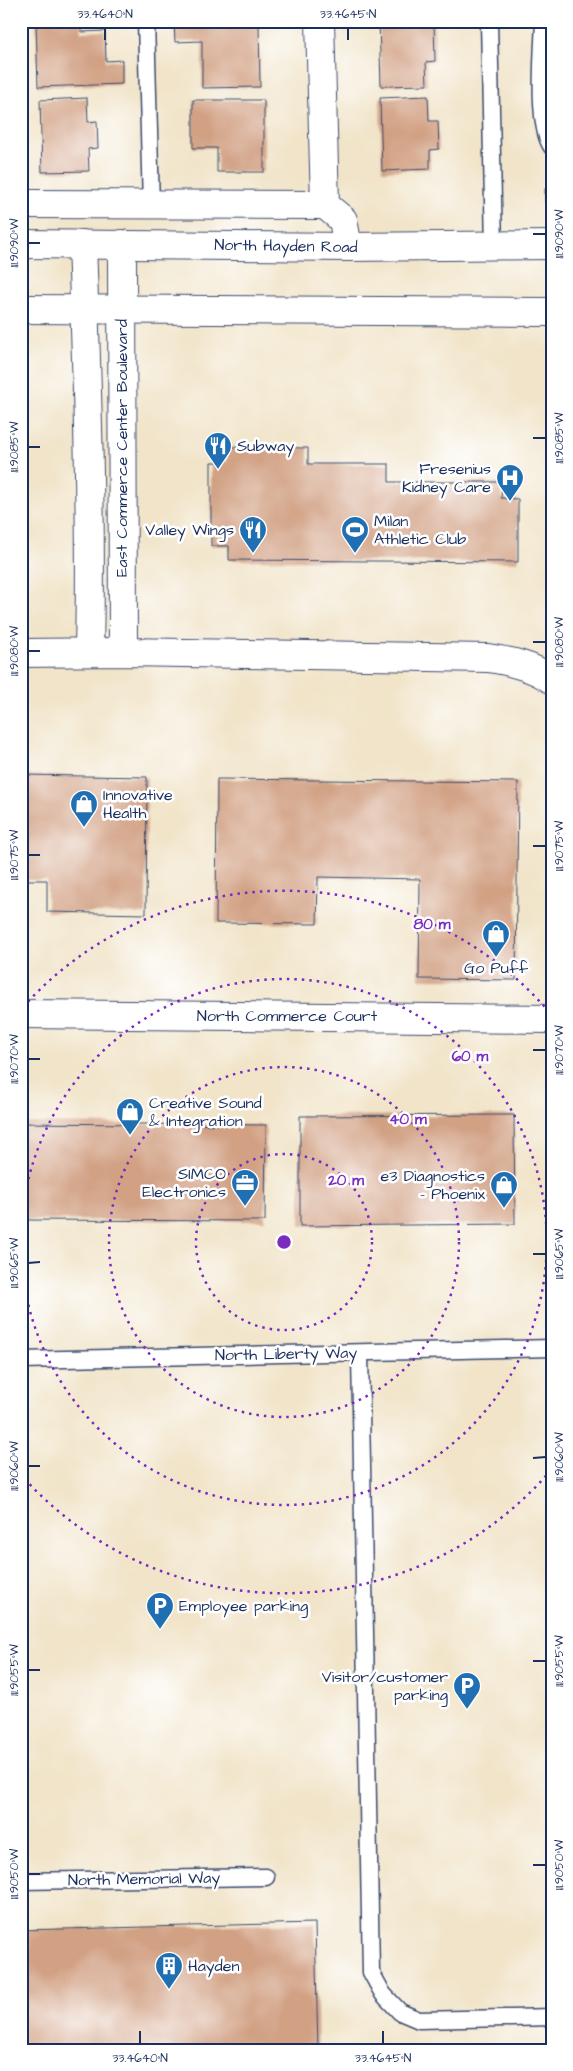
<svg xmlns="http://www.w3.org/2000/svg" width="573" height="2071" viewBox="0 0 573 2071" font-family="'Architects Daughter',sans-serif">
<rect width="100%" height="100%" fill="#fff"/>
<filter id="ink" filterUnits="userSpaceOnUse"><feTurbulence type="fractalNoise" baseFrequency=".02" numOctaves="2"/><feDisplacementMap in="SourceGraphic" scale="10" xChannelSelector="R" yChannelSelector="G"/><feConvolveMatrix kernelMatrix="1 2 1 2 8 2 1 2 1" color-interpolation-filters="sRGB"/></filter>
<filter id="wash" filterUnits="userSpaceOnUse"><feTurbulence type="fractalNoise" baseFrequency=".0096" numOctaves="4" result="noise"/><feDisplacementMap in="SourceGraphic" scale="20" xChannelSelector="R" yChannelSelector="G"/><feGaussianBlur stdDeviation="1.12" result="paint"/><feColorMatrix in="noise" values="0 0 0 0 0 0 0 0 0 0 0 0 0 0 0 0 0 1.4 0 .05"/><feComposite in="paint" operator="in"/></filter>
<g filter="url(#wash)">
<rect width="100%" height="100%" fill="#f1e4c9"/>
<g id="blocks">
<g fill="#d2a184">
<polygon points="36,21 81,21 81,32 105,31 106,61 122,60 122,84 38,87"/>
<polygon points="174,21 259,21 260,87 202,88 202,41 175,42"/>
<polygon points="379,21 434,21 435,61 426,62 427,85 381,86"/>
<polygon points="428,96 429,121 438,121 439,149 430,150 430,169 382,171 380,98"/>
<polygon points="87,98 88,122 97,121 98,148 88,149 89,171 42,172 40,100"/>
<polygon points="193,100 264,100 264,172 217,172 217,148 193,148"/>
<rect x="545" y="189" width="7" height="12"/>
<polygon points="227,447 308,448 308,464 389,464 389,482 502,482 501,498 518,499 518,562 229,560 229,546 211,546 211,462 227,462"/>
<polygon points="21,468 24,468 23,544 21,544"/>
<polygon points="21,775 147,777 146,914 47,912 47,880 21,880"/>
<polygon points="217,779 518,782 516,980 419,979 420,879 318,877 317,924 216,923"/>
<polygon points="514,1115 515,1224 300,1226 300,1116"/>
<polygon points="21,1123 266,1125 265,1221 21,1220"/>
<polygon points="315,1923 318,2050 21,2050 21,1930"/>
</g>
</g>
</g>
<g filter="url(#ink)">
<use href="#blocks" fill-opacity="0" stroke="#3b4a6e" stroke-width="1"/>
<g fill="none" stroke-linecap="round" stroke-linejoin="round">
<defs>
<g id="service">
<polyline points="146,21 151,206"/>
<polyline points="489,21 494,246"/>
<path d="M544 21C543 50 536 126 552 147"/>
<polyline points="360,1353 371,1972 383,1994 400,2012 419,2020 552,2017"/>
<polyline points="21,1360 552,1348"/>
<polyline points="21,1881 266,1877"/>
</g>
<g id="minor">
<polyline points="320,21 325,205 343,220 348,247"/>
<polyline points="21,204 325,205"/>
<path d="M82 244C87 380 92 516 89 652"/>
<polyline points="122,244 123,652"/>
<path d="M21 653 123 652 488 658C509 661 534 666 552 680"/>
<polyline points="21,1014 552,1019"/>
</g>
<g id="primary">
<polyline points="21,244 348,247 552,245"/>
<polyline points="21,309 552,312"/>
</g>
</defs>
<use href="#service" stroke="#3b4a6e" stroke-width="19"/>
<use href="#minor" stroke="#3b4a6e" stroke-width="30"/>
<use href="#primary" stroke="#3b4a6e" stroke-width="30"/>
<use href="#service" stroke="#fff" stroke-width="16"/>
<use href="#minor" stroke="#fff" stroke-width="28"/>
<use href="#primary" stroke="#fff" stroke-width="28"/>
</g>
</g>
<path fill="none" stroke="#1b2f5e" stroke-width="2" d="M105 28V40M348 28V40M533 234H546M28 243H40M533 438H546M28 447H40M533 642H546M28 651H40M533 846H546M28 855H40M533 1050H546M28 1059H40M533 1254H546M28 1263 40 1262M533 1458 546 1457M28 1466H40M533 1661H546M28 1670H40M533 1865H546M28 1874H40M140 2031V2044M383 2031V2044"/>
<g fill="none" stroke="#7b2cbf" stroke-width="2.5" stroke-dasharray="2.5 5">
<circle cx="284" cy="1242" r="88"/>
<circle cx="284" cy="1242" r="175"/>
<path d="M21 1231A263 263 0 1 1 21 1253"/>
<path d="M551 1470A351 351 0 0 1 23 1477M23 1007A351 351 0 0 1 551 1014"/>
</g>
<defs>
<symbol id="restaurant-pin" viewBox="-11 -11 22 30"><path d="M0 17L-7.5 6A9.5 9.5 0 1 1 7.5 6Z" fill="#1f6fb2" stroke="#fff"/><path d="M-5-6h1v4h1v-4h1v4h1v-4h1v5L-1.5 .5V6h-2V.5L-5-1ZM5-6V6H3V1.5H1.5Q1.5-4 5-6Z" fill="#fff"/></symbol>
<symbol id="hospital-pin" viewBox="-11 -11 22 30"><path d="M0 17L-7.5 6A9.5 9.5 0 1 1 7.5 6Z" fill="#1f6fb2" stroke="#fff"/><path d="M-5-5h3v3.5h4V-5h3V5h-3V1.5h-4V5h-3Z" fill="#fff"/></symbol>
<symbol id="stadium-pin" viewBox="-11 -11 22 30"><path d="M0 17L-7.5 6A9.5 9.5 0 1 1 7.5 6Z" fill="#1f6fb2" stroke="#fff"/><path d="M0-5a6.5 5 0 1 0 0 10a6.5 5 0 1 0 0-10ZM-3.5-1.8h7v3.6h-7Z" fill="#fff"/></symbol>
<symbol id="shop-pin" viewBox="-11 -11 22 30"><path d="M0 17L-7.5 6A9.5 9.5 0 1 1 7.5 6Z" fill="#1f6fb2" stroke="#fff"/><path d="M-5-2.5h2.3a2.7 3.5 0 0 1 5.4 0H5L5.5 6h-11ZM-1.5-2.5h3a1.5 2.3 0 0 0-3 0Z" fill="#fff"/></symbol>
<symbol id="office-pin" viewBox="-11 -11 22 30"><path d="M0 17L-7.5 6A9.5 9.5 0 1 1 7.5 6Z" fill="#1f6fb2" stroke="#fff"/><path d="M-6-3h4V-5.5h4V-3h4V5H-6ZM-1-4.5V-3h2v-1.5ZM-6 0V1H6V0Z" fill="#fff"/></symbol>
<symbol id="parking-pin" viewBox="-11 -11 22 30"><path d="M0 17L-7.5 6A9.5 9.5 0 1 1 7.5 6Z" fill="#1f6fb2" stroke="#fff"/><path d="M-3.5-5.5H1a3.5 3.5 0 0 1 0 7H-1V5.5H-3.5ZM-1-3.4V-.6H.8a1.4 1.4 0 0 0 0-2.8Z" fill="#fff"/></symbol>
<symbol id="building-pin" viewBox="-11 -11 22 30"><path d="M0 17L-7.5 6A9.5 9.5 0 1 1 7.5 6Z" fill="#1f6fb2" stroke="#fff"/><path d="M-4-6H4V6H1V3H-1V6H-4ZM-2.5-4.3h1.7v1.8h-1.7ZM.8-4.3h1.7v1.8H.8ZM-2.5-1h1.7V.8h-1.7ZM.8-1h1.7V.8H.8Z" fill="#fff"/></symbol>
</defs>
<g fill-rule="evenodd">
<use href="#restaurant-pin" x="202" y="430" width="32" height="43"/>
<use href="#hospital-pin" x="494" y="462" width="32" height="43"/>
<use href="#restaurant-pin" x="237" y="514" width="32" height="43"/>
<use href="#stadium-pin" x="339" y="514" width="32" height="43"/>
<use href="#shop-pin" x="68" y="788" width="32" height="43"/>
<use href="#shop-pin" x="480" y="918" width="32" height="43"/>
<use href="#shop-pin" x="114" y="1096" width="32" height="43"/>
<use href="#office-pin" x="229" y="1167" width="32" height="43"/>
<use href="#shop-pin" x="488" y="1169" width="32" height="43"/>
<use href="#parking-pin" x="144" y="1590" width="32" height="43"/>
<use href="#parking-pin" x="451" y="1670" width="32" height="43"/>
<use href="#building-pin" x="153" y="1950" width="32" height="43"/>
</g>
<g text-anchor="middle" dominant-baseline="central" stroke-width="5" stroke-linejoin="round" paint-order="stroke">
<g font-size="16" fill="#1b2f5e" stroke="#fff">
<text transform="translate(286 246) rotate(1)">North Hayden Road</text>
<text transform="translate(122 448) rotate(-90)">East Commerce Center Boulevard</text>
<text x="287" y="1016">North Commerce Court</text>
<text transform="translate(286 1354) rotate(-1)">North Liberty Way</text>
<text transform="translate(144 1879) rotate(-1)">North Memorial Way</text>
</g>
<g font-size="16" fill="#1b2f5e" stroke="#fff" text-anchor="start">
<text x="237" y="446">Subway</text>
<text x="491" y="469" text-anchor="end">Fresenius<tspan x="491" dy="18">Kidney Care</tspan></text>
<text x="374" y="521">Milan<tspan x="374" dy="18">Athletic Club</tspan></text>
<text x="234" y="530" text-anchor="end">Valley Wings</text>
<text x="103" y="795">Innovative<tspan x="103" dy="18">Health</tspan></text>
<text x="496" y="968" text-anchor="middle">Go Puff</text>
<text x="149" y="1103">Creative Sound<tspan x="149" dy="18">&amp; Integration</tspan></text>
<text x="226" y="1174" text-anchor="end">SIMCO<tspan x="226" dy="18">Electronics</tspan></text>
<text x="485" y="1176" text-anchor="end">e3 Diagnostics<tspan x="485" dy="18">- Phoenix</tspan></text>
<text x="179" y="1606">Employee parking</text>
<text x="448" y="1677" text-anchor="end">Visitor/customer<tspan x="448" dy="18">parking</tspan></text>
<text x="188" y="1966">Hayden</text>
</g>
</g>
<circle cx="284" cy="1242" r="8" fill="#7b2cbf" stroke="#fff" stroke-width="2.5"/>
<g font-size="15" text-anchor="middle" font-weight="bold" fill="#7b2cbf" stroke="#fff" stroke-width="5" stroke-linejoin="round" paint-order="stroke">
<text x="432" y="929">80 m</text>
<text x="470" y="1061">60 m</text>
<text x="408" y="1124">40 m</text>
<text x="346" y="1185">20 m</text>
</g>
<rect width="573" height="2071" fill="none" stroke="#fff" stroke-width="55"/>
<rect x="28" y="28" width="518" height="2016" fill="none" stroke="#1b2f5e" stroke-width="2"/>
<g font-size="12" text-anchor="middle" fill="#1b2f5e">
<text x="105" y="18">33.4640°N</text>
<text x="348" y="18">33.4645°N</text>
<text transform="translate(559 234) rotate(-90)" y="4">111.9090°W</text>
<text transform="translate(14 243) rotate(-90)" y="4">111.9090°W</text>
<text transform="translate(559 438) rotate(-90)" y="4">111.9085°W</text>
<text transform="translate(14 447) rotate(-90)" y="4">111.9085°W</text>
<text transform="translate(559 642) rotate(-90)" y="4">111.9080°W</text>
<text transform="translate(14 651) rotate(-90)" y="4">111.9080°W</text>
<text transform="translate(559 846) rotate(-90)" y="4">111.9075°W</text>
<text transform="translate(14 855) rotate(-90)" y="4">111.9075°W</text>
<text transform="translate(559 1050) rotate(-90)" y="4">111.9070°W</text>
<text transform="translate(14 1059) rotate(-90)" y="4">111.9070°W</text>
<text transform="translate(559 1254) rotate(-90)" y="4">111.9065°W</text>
<text transform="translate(14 1263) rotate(-90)" y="4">111.9065°W</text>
<text transform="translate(559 1457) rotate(-90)" y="4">111.9060°W</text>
<text transform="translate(14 1466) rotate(-90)" y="4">111.9060°W</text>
<text transform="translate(559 1661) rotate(-90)" y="4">111.9055°W</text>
<text transform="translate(14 1670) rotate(-90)" y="4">111.9055°W</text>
<text transform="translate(559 1865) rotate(-90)" y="4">111.9050°W</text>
<text transform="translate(14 1874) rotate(-90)" y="4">111.9050°W</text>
<text x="140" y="2062">33.4640°N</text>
<text x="383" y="2062">33.4645°N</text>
</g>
</svg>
